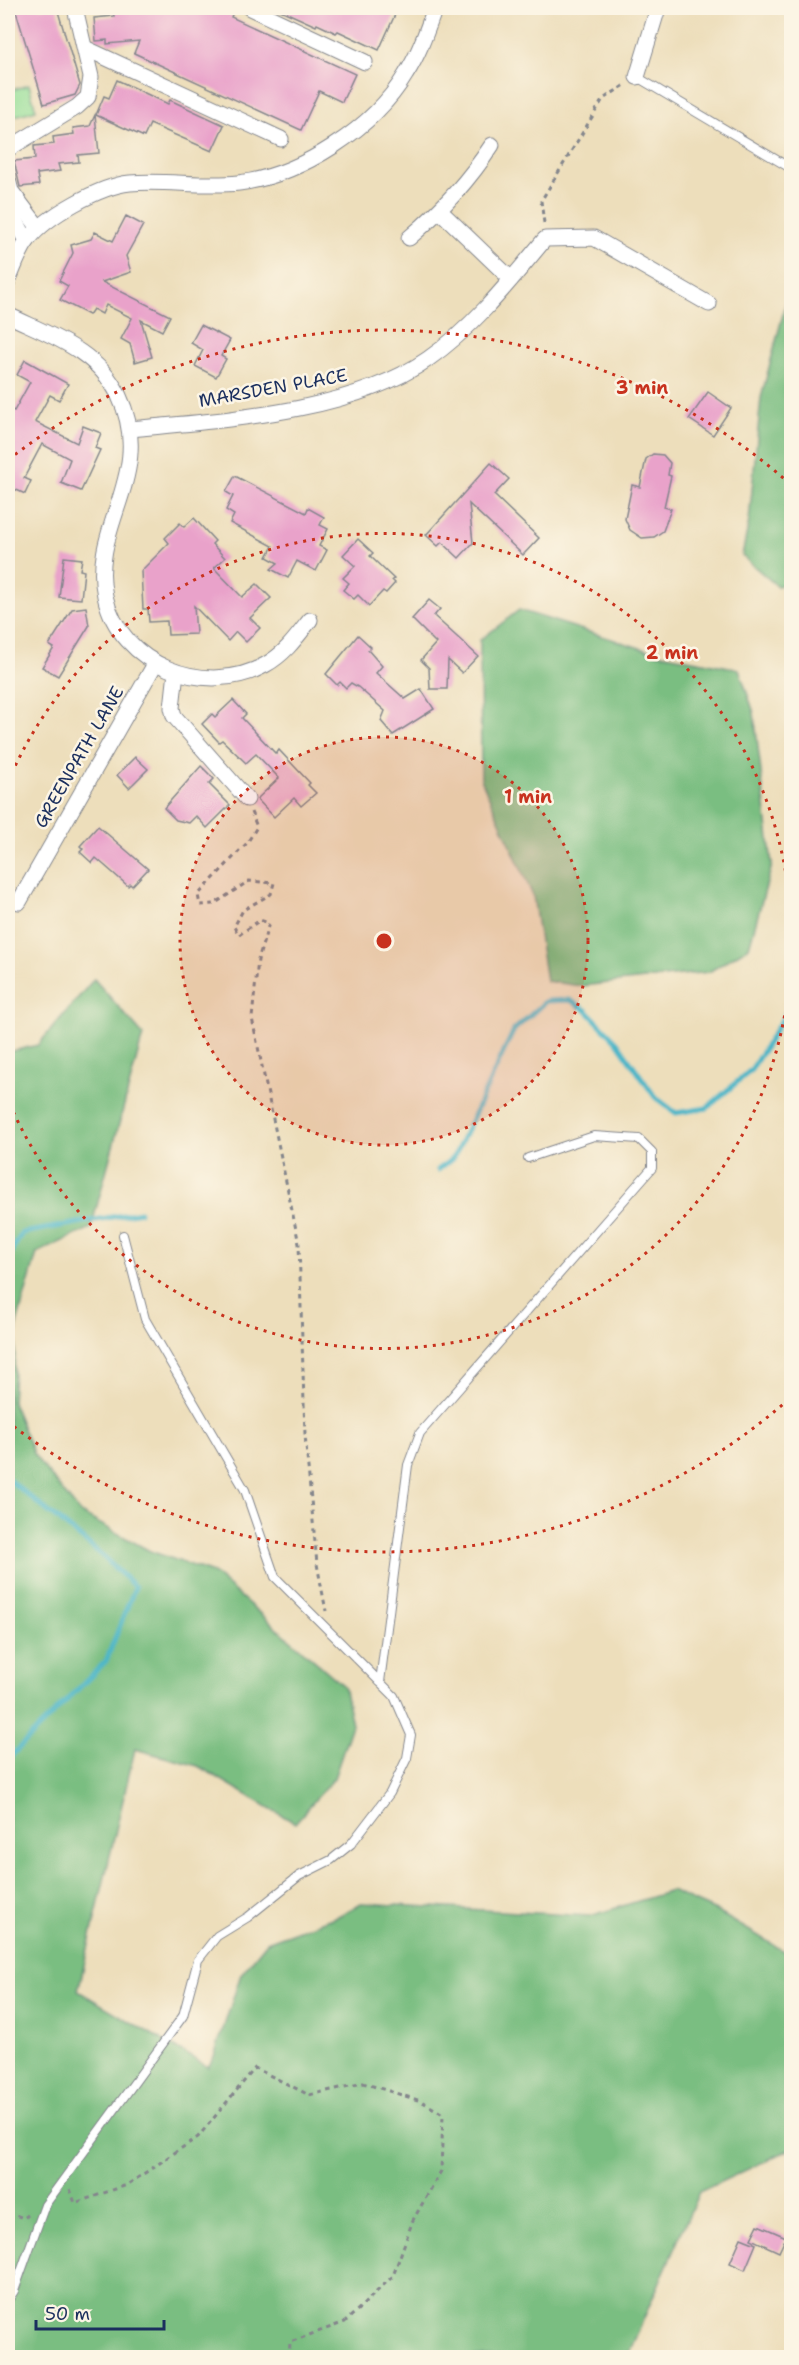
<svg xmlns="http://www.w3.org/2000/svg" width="799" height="2365" viewBox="0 0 799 2365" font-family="'Shantell Sans',sans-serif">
<rect width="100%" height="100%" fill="#fcf5e5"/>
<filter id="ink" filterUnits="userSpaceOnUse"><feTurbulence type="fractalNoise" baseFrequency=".0167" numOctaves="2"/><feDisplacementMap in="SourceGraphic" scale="12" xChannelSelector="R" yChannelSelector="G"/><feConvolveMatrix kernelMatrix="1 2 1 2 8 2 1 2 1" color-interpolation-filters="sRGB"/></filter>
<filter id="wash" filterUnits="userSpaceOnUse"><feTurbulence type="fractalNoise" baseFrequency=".008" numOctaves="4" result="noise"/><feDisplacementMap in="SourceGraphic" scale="24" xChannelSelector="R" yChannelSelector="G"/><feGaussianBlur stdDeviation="1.35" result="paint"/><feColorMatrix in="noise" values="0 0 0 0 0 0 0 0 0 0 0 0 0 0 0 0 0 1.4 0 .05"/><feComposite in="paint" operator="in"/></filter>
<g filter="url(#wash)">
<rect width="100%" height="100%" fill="#eddebb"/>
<polygon fill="#98df99" stroke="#5a877c" stroke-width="1.5" points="29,85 36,110 8,118 8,91"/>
<g fill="#7abe81" stroke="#4a7670" stroke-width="1.5">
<polygon points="791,284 792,583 777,586 742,556 749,521 761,398"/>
<polygon points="519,610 656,653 739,669 754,713 772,865 749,947 709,972 581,986 546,981 533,896 481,779 480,640"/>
<polygon points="94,979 143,1035 91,1228 37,1253 17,1323 12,1402 34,1455 80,1513 150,1551 213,1573 344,1686 352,1725 334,1778 295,1823 198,1766 135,1749 78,1991 208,2067 214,2057 241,1974 267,1942 343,1914 361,1903 590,1916 671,1891 716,1911 791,1955 791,2149 699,2192 627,2357 8,2357 8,1052 38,1045"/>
</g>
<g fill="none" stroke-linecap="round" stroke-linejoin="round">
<g stroke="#4ab5c7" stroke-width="5">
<polyline points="438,1170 454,1157 514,1030 546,1001 570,1000 586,1010 617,1042 655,1097 676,1113 707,1108 751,1070 792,1003"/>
<polyline points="8,1258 22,1233 140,1212"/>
<polyline points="8,1479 97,1551 135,1587 106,1661 8,1759"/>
</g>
</g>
<g id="blocks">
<g fill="#e9a2ca">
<polygon points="15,8 57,8 80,85 75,95 44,104"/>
<polygon points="113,8 235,8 231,17 355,74 342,102 319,91 301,130 134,53 139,41 107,44 107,40 96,41 94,18 114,16"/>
<polygon points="276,8 398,8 379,50 338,31 336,33 317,24 316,26"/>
<polygon points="117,80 168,104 170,100 224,125 212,151 150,124 144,137 96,115 104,96 109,98"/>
<polygon points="95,115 99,153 78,155 79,162 58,164 60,171 37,174 39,185 20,187 14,161 35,159 34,146 54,144 53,137 74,134 73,128 90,126"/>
<polygon points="126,216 143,225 126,256 131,272 102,282 170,316 162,331 141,320 152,357 135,362 130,344 121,339 132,318 106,305 102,314 93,309 89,315 60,300 68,286 59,281 73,253 71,245 91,239 95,232 113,241"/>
<polygon points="201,325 230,340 221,356 226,359 216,377 195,366 203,350 191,343"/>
<polygon points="25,360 68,384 59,400 50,395 35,422 77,443 83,426 101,433 95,448 100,450 81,491 61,483 70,459 42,444 24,478 31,481 25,494 8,486 8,408 14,411 30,382 17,375"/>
<polygon points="708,392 731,408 713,435 689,419"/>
<polygon points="653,454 663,455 670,463 668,475 671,476 664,507 671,509 663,531 654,537 642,538 630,530 625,519 632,485 640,487 646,459"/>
<polygon points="491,463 509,479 494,495 539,538 523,555 469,504 473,543 459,558 442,542 438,546 426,535"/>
<polygon points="235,476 306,513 308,508 324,517 320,525 328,529 319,546 327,550 316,571 297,561 288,578 271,569 278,563 267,557 273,546 230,523 234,515 226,510 233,496 226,492"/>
<polygon points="194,518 215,541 212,544 225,558 214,568 242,597 257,584 271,598 250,618 260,628 246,642 236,632 228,641 194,606 196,634 168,635 167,621 149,622 148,609 143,609 141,571 169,543 165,538 180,523 184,527"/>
<polygon points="358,539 373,553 370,556 394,579 392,580 395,583 386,593 383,591 369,606 358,595 354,599 343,590 349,583 343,578 355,566 343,555"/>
<polygon points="64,557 82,559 80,570 84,571 81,599 59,597"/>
<polygon points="429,600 440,609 434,616 478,656 462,673 448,660 447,689 430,689 429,668 421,660 436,643 412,619"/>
<polygon points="86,607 89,626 58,676 42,667 54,648 49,645 72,609"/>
<polygon points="358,635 371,647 368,650 382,666 376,673 405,699 421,689 434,709 393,735 381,721 385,711 358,687 351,683 346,688 340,682 337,685 326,674"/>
<polygon points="233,700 246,714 242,718 276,754 279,750 310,783 308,785 316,793 301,806 294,798 274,817 257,799 279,778 256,754 246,763 222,740 219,742 202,724 212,714 215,717"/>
<polygon points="135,757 148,769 129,788 117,775"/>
<polygon points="201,766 214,779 209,784 230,805 207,828 196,816 189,823 176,820 164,808"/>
<polygon points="98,826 148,869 132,886 130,884 128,886 96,858 92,863 80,852 83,849 80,846"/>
<polygon points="758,2225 786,2237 779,2252 751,2239"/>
<polygon points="741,2238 756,2244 745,2270 730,2263"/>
</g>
</g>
</g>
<g filter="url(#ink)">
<use href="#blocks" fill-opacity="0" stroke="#84868c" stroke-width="1.5"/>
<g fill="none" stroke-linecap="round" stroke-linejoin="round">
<defs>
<g id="service">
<polyline points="637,77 792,169"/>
<polyline points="380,1682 408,1465 420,1433 652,1168 652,1152 639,1139 594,1136 528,1158"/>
<polyline points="8,2300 14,2291 45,2205 183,2016 198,1960 217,1936 248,1917 299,1876 331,1860 351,1844 390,1793 407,1758 411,1735 394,1696 275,1577 245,1490 145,1319 123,1235"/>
</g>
<g id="minor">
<polyline points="250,8 365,62"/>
<polyline points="85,48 281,139"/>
<polyline points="637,77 658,8"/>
<polyline points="8,149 77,107 88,97 91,77 75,8"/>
<polyline points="8,180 11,191 39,228"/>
<polyline points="8,206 27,241"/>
<polyline points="440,211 511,279"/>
<path d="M409 238C442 210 468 182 492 145"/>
<path d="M8 281C14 268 19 251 28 240 46 216 100 186 130 183 166 180 203 187 239 183 301 175 374 128 406 74 419 54 427 30 435 8"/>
<path d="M8 315C51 336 97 350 119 396 156 474 89 527 105 596 120 665 205 698 265 665 285 654 296 638 310 620"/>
<path d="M130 429C222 420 351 413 428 359 474 327 510 281 545 239L594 238 709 304"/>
<polyline points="176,672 172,708 174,716 247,799"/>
<polyline points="19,902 155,664"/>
</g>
</defs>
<use href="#service" stroke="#84868c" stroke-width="10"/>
<use href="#minor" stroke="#84868c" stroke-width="17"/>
<g stroke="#84868c" stroke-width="3" stroke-dasharray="4.5 4.5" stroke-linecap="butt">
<polyline points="544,223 541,201 603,99 625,85"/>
<polyline points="251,812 257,827 247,843 198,895 200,905 214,904 249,881 274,883 271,894 243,910 234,927 239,935 260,920 269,923 258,960 252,1018 299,1244 305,1435 317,1564 326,1611"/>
<polyline points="70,2189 75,2203 127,2185 198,2137 255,2068 309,2095 363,2083 421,2101 443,2114 441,2171 413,2220 393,2276 345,2322 290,2342 289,2358"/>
<polyline points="8,2213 24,2218 28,2215"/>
</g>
<use href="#service" stroke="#fff" stroke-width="8"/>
<use href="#minor" stroke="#fff" stroke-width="15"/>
</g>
</g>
<circle cx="384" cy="941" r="204" fill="#c8321e" fill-opacity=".12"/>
<g fill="none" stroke="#c8321e" stroke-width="3" stroke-dasharray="3 6">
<circle cx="384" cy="941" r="204"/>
<path d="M791 962A408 408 0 0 1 8 1100M8 782A408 408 0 0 1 791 920"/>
<path d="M789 1399A611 611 0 0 1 8 1422M8 460A611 611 0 0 1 789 483"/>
</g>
<g text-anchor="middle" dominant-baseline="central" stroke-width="5" stroke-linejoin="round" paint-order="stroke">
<g font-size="18" fill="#1b2f5e" stroke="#fcf5e5">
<text transform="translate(273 388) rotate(-10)">MARSDEN PLACE</text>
<text transform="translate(79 757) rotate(-60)">GREENPATH LANE</text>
</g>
</g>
<circle cx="384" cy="941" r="9" fill="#c8321e" stroke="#fcf5e5" stroke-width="3"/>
<g font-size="18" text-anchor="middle" font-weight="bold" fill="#c8321e" stroke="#fcf5e5" stroke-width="5" stroke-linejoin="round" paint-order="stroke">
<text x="642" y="394">3 min</text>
<text x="672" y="659">2 min</text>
<text x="528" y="803">1 min</text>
</g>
<rect width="799" height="2365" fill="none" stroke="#fcf5e5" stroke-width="30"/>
<path d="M36 2320v9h128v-9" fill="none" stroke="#1b2f5e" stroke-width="3"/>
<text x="45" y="2320" font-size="18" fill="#1b2f5e" stroke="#fcf5e5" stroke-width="4.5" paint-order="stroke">50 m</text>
</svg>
